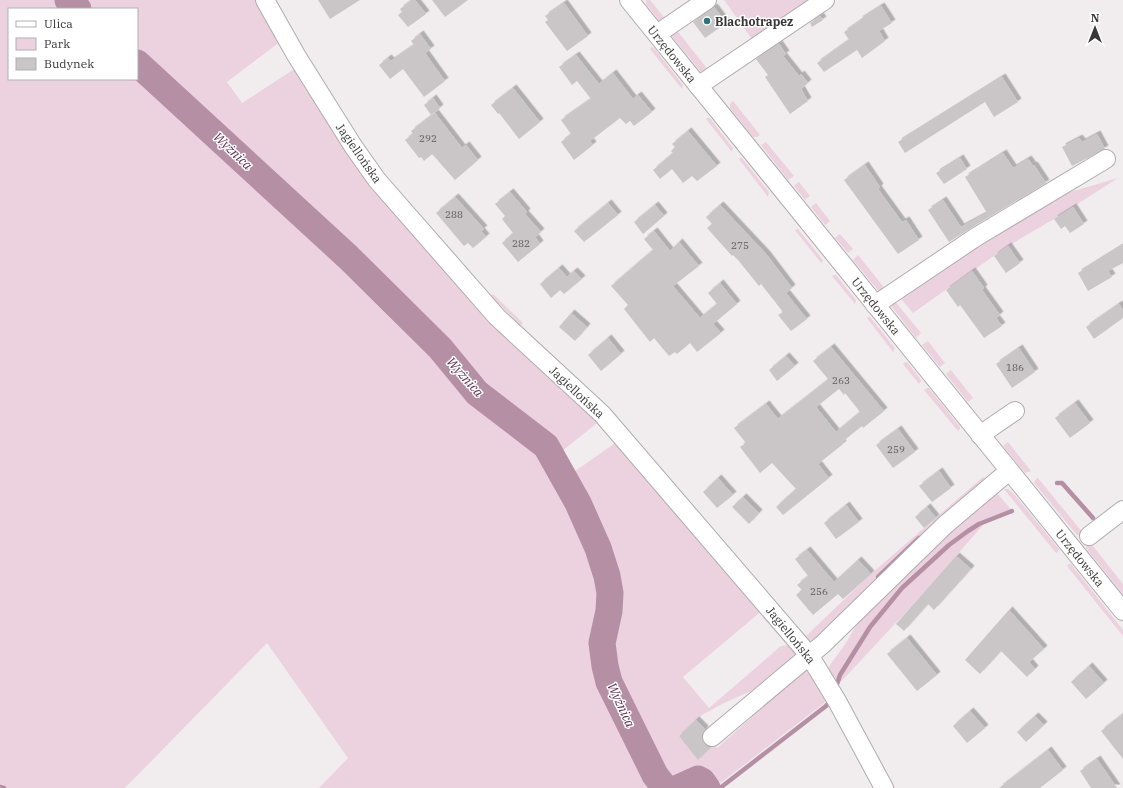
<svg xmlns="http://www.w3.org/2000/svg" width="1123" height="788" viewBox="0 0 1123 788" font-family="'IBM Plex Serif',serif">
<defs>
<filter id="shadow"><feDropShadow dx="3.5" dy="-3.5" stdDeviation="0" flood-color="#0004"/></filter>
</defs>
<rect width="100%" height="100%" fill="#f1edef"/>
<g fill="#ecd1df" fill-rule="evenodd">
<path d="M0 0H259L281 41 227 82 242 103 296 68 361 167 602 419 556 456 568 476 621 439 764 609 683 677 709 708 781 646 791 645 796 652 795 658 785 667 751 691 724 703 702 715 679 736 699 759 715 745 717 748 751 718 749 714 805 671 811 672 829 697 823 704 714 788H319L348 758 267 643 125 788H6L0 786ZM9 9H137V79H9Z"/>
<polygon points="646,0 650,0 667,21 661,23 646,4"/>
<polygon points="724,0 817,0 754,42"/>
<polygon points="675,28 709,71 702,73 670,34"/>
<polygon points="651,47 654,48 683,85 682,89 650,49"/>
<polygon points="733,101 760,135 757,137 753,137 730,108 730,104"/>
<polygon points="707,118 710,118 733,148 733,150 731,151 706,119"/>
<polygon points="766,142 794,176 788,180 761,145"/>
<polygon points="740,158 742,158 769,192 768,197 739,159"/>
<polygon points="1118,178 1054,219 1008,246 913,313 897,294 1046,199"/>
<polygon points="799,182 810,196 805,200 794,186"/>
<polygon points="816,203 830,221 825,225 811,207"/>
<polygon points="797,229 798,229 822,259 823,261 821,263 795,230"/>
<polygon points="840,234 853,249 848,253 835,238"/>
<polygon points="858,255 887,291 882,295 853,260"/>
<polygon points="834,275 836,275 856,300 855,304 832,276"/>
<polygon points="493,294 523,323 521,325 490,296"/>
<polygon points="893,299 921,333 916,338 889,303"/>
<polygon points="868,317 870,317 895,348 893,352 867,318"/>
<polygon points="928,341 945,363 940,367 922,345"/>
<polygon points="905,362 907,362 921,380 921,382 919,384 903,364"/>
<polygon points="951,370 973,398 968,402 946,374"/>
<polygon points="927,388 929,388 960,427 960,429 958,431 924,390"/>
<polygon points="1008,442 1031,471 1025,473 1003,446"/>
<polygon points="983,477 988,482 857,605 812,642 806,640 784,613 806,636 871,574"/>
<polygon points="1037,478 1038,478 1083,533 1080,535 1077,535 1035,484 1034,482"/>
<polygon points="1004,489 1008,489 1013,493 1059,549 1058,552 1056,553"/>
<polygon points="993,492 996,492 1014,513 1000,516 985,523 906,612 836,687 875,757 895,788 890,788 830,677 828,670 830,665 846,643 863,614 952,524 977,502"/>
<polygon points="1089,541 1123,584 1123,594 1086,548 1086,545"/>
<polygon points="1069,564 1071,564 1123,630 1123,636 1067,566"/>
</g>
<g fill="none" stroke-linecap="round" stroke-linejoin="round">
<g stroke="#b58fa3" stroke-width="4.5">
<polyline points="1057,483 1062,483 1093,518"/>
<polyline points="878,577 919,538"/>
<polyline points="836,687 840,675 870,627 902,588 949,545 968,531 979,524 1012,511"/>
<polyline points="0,787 4,788"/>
<polyline points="720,788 826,706 831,700"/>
</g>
<g stroke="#b58fa3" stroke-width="27">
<polyline points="68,0 78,9"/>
<polyline points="137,63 348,257 440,348 477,393 546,446 578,503 598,548 607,576 610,593 609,611 602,643 605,666 609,682 655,775 665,788"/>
<polyline points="678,788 698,779 702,781 707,788"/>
</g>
</g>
<g fill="#cac6c8" fill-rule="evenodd" filter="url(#shadow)">
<polygon points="318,0 360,0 330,19"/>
<polygon points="412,0 415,0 426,14 408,27 398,15 402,12 400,9"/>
<polygon points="432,0 468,0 445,17"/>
<polygon points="564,3 588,36 567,51 545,22 548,20 545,16"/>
<polygon points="881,6 892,23 879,31 885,41 862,58 857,50 824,72 817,63 849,40 844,32 860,21 859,20"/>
<polygon points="714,7 726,23 705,38 693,22"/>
<polygon points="820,16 823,20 812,27 810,23"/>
<polygon points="420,34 431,49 425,53 445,81 424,97 403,69 390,79 379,65 388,58 391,61 414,45 411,41"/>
<polygon points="779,44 786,54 783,56 799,76 801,74 808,83 801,89 808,101 790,114 765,77 768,75 756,59"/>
<polygon points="576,55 599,84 613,73 633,99 638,95 652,112 634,126 630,121 626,124 620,118 590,141 593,145 574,160 561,142 571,134 561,120 591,99 577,81 572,85 559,67"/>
<polygon points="1002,77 1018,102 994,117 985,102 905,153 898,142"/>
<polygon points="513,88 540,122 519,139 499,113 498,114 491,105"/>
<polygon points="433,98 440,108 431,115 424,105"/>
<polygon points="435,113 462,148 466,145 478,160 455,180 432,154 424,161 421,157 419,158 405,140 413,134 411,131"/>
<polygon points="688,131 717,166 697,181 692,176 683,183 672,169 660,179 653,170 673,153 671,151 675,147 672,144"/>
<polygon points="1097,134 1105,149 1072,166 1062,147 1079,138 1082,142"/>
<polygon points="1003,153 1013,168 1028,159 1033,166 1034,165 1046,183 971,228 949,242 928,210 943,200 961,227 987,213 965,177"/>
<polygon points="960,158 967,169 944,184 936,173"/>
<polygon points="865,165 880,187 878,189 902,222 906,220 919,240 898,254 844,180"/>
<polygon points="510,192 527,212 525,214 541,232 535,237 540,244 518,262 502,243 513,233 502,219 505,216 495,204"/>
<polygon points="455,197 484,229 481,231 486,237 473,248 468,243 464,246 436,213"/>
<polygon points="608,203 618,215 584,242 574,231"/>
<polygon points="655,205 664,216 643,234 634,222"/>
<polygon points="720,205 767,255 792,288 786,293 807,319 791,331 778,315 783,312 761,284 759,286 738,260 733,255 732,256 707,228 712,224 706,217"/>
<polygon points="1073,207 1084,224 1070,233 1065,226 1061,229 1054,219"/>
<polygon points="654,231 670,251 679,242 699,266 673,286 700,318 717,304 708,293 720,283 737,304 713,324 721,333 697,352 690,343 677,354 675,352 669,356 654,338 650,342 624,309 628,305 611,286 653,250 644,239"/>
<polygon points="1123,245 1123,263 1108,271 1112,277 1088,291 1078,273"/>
<polygon points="1008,246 1020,263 1006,273 994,256"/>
<polygon points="559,268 567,277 574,271 582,279 564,294 560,290 551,298 540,284"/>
<polygon points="972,271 984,288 982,290 1000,315 996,318 1002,326 984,338 960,305 958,307 946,290"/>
<polygon points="1119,304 1123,310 1123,318 1094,339 1086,327"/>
<polygon points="571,313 587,327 575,341 559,327"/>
<polygon points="608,338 621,354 601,371 588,355"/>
<path d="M831 347 884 411 863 428 862 426 842 442 843 444 818 464 829 478 783 515 776 507 796 489 772 463 760 473 740 447 746 443 734 428 766 404 778 419 824 383 828 379 813 361ZM839 389 844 395 845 393 860 412 836 432 816 407Z"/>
<polygon points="1019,348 1035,372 1012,388 996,364"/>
<polygon points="786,356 795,366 777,381 769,370"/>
<polygon points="1075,403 1090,423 1070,438 1055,418"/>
<polygon points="898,429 915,452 893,468 876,445"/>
<polygon points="939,471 951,488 932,502 919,486"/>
<polygon points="718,478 733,495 717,508 703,492"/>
<polygon points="743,497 759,513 749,524 732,507"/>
<polygon points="846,505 859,522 836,539 824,523"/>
<polygon points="927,507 936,518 924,528 915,517"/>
<polygon points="807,550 834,582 858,560 871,574 843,599 838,594 813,615 796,595 802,590 797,585 808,576 795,559"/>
<polygon points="956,556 971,569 934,610 928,604 904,631 896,624"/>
<polygon points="1009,610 1044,649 1029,662 1035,669 1027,677 1001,651 980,674 965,660"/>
<polygon points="907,638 937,675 917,691 887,654"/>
<polygon points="1089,666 1104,683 1086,699 1071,682"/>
<polygon points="970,711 985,728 967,743 953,726"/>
<polygon points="1123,714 1123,759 1101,731"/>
<polygon points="1035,716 1044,725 1026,742 1017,732"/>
<polygon points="696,720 705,729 702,734 702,738 704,743 708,747 712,747 698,760 679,736"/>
<polygon points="1048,750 1063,770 1040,788 999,788"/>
<polygon points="1097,759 1117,788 1091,788 1080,771"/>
</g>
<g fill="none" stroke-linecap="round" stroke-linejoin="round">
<defs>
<g id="minor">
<polyline points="265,0 296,55 353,146 377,180 497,317 602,414 809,655 837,701 884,788"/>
<polyline points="629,0 1123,611"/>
<polyline points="657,34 707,0"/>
<polyline points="698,86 825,0"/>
<polyline points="875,305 976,237 1106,159"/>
<polyline points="980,435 1015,411"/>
<polyline points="1089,536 1123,510"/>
<polyline points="712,737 823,644 945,525 1009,471"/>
</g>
</defs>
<use href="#minor" stroke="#b0acae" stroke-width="20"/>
<use href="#minor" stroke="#fff" stroke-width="18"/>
</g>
<circle fill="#2c747e" stroke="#fff" stroke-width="1.5" cx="707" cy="21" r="4"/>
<g text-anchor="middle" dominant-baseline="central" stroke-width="3" stroke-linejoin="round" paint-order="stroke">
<g font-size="10" fill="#5d5b5c">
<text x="428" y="138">292</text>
<text x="454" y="214">288</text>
<text x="521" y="243">282</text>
<text x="740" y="245">275</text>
<text x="1015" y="367">186</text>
<text x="841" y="380">263</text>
<text x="896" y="449">259</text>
<text x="819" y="591">256</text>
</g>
<g font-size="12" font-weight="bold" fill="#393738" stroke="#fff" text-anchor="start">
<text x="715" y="21">Blachotrapez</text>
</g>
<g font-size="12" fill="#393738" stroke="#fff">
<text transform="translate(672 54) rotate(51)">Urzędowska</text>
<text transform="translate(359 153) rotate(55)">Jagiellońska</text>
<text transform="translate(876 306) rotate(51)">Urzędowska</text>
<text transform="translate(577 392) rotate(43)">Jagiellońska</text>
<text transform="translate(1080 558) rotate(51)">Urzędowska</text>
<text transform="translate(791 635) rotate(51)">Jagiellońska</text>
</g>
<g font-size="13" font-style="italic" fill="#5f2d4b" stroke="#fff">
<text transform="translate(233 151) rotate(43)">Wyżnica</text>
<text transform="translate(465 377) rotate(48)">Wyżnica</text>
<text transform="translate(621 705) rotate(65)">Wyżnica</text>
</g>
</g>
<rect x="8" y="8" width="130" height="72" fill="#ffffff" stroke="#b0afaf"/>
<rect x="16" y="21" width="20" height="6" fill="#ffffff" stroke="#b0afaf"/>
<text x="44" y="28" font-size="12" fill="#393738">Ulica</text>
<rect x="16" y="38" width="20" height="12" fill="#ecd1df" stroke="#b0afaf"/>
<text x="44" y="48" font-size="12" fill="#393738">Park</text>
<rect x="16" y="58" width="20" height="12" fill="#cac6c8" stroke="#b0afaf"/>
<text x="44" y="68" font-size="12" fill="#393738">Budynek</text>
<g transform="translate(1095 28)" stroke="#ffffff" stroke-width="3" paint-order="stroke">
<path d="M0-3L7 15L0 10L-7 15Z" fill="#393738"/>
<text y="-6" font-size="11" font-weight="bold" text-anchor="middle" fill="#393738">N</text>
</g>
</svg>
